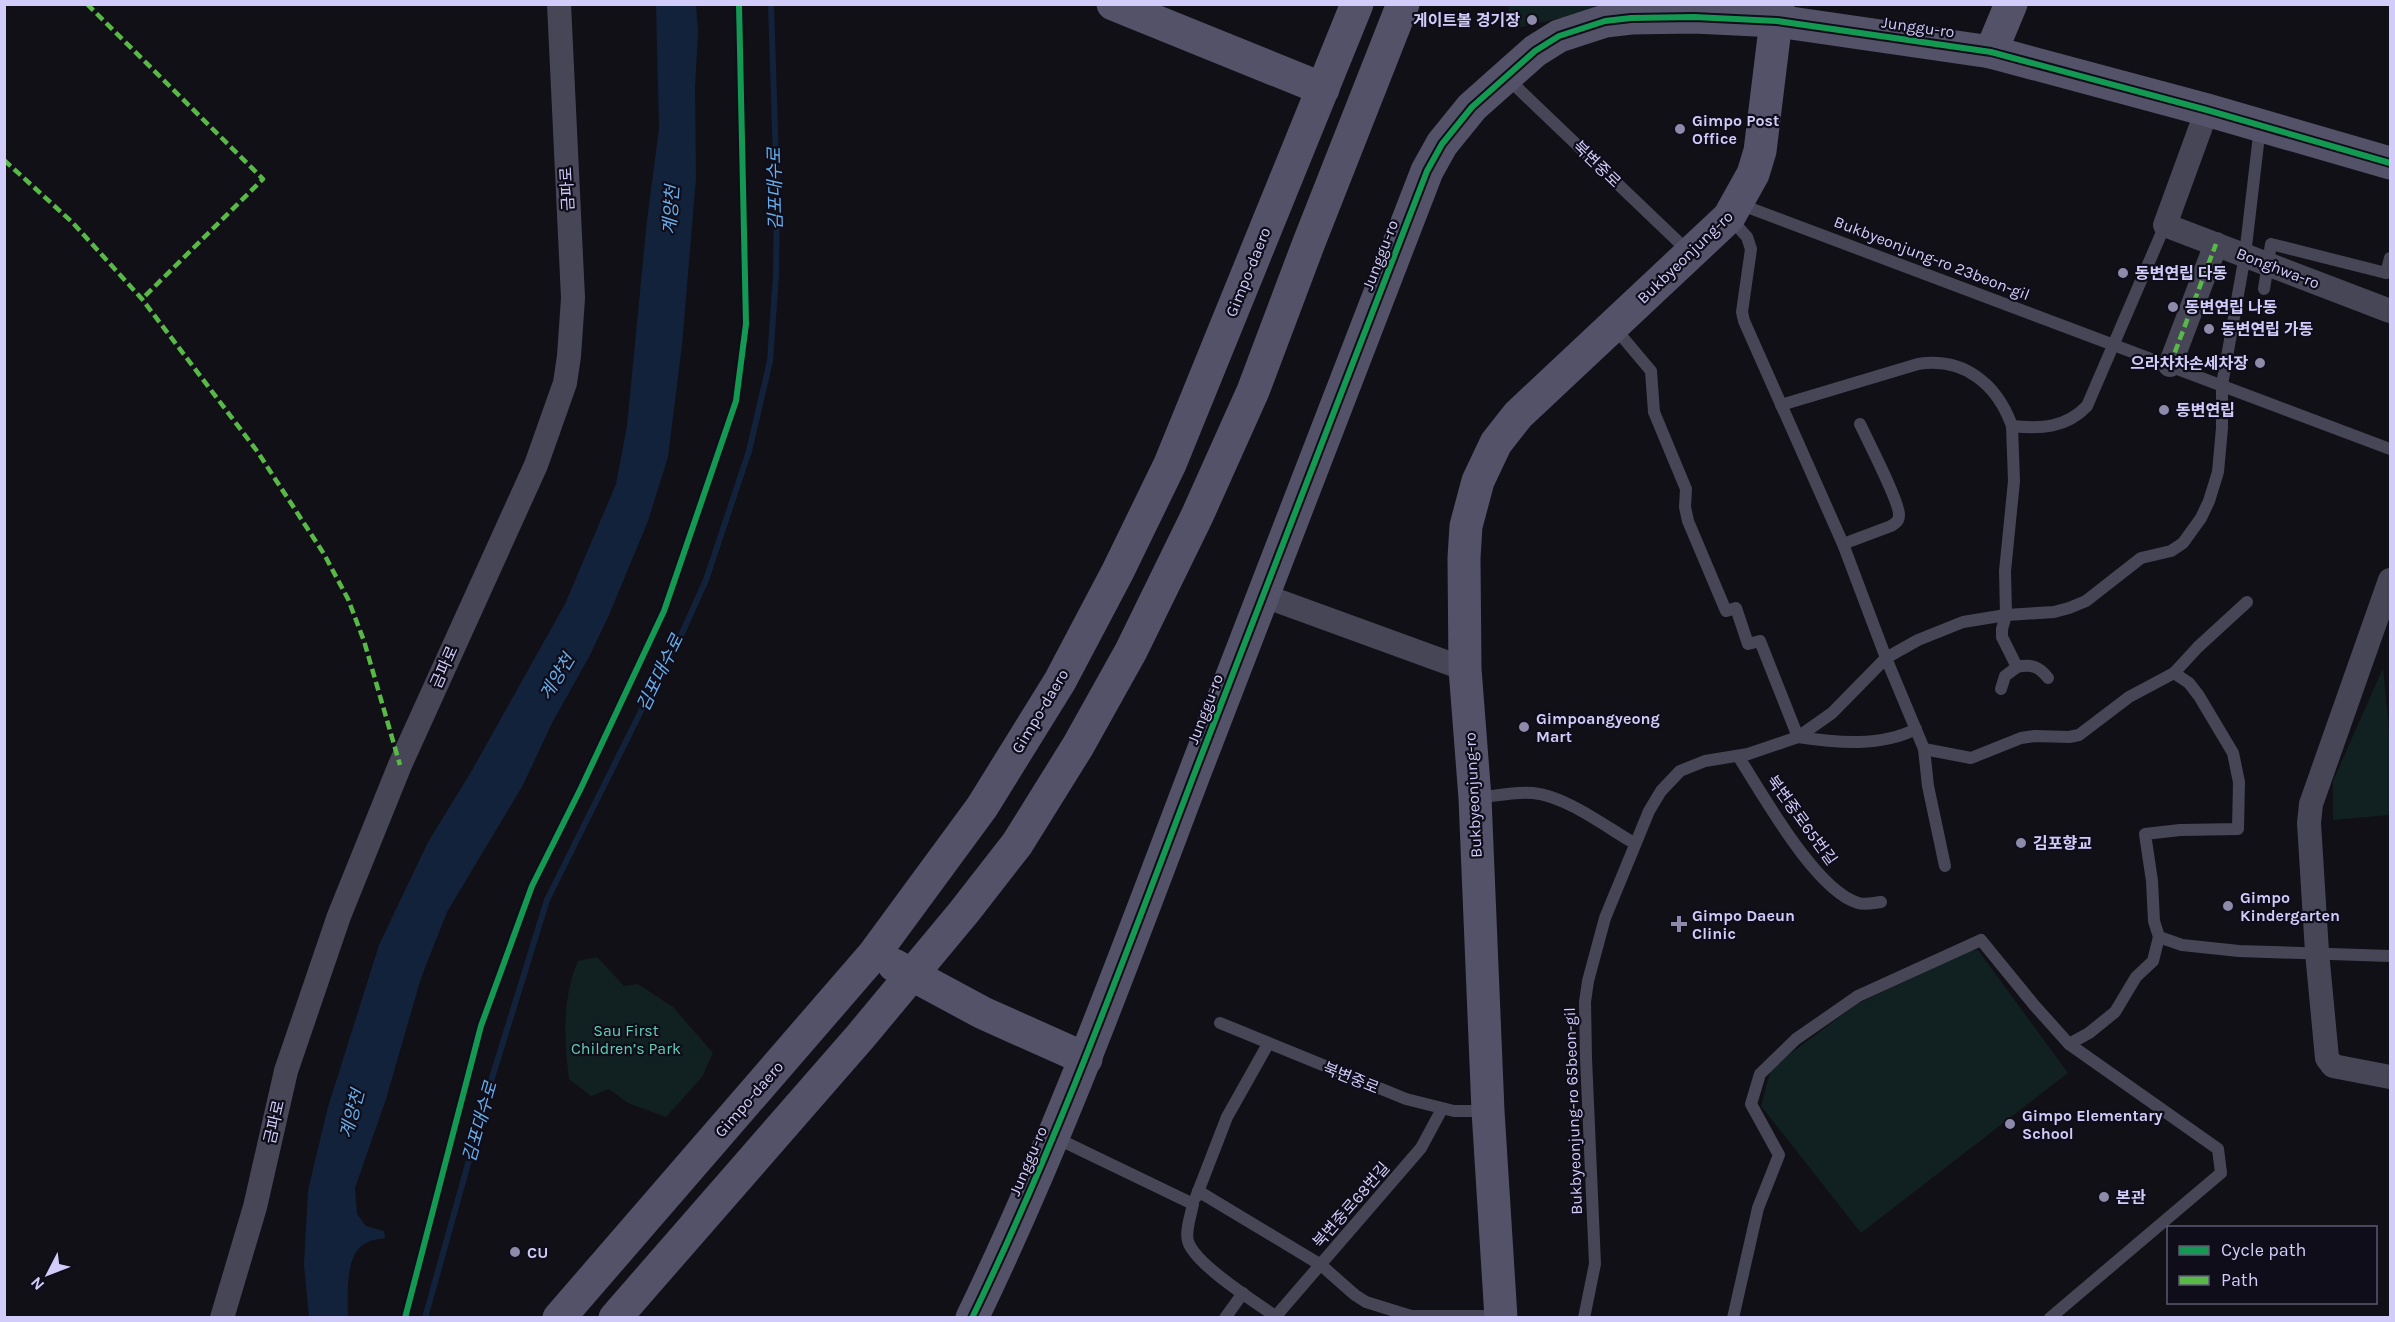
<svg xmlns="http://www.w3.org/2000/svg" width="2395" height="1322" viewBox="0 0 2395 1322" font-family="Karla,'Noto Sans KR',sans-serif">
<rect width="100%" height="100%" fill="#111017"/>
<g fill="#112021">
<polygon points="1508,5 1593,5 1594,10 1513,29"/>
<polygon points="2383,668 2390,742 2390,815 2333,820 2333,781"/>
<polygon points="1978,950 2068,1073 1861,1233 1761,1106 1771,1068 1857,1004 1969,951"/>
<path d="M597 957 624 986 638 984 673 1007 713 1053 702 1077 666 1117 628 1103 609 1089 591 1096 569 1079C564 1040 562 997 578 961Z"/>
</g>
<path fill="#12223a" d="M656 5H696L698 31 695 88 696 178 682 345 668 457 648 521 609 615 589 657 552 723 523 785 447 912 421 978 386 1099 355 1188 357 1214 366 1226 384 1231 385 1238C379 1239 371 1240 366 1243 344 1254 348 1296 348 1317H309L304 1265 308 1190 328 1107 379 945 428 842 471 772 565 604 616 484 627 426 647 220 659 129Z"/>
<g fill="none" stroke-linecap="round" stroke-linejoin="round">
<polyline stroke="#12223a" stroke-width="6" points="425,1318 491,1081 547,900 646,701 683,631 706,580 749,451 770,361 776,275 777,194 771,4"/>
<g stroke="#464656" stroke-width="12">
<polyline points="1506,77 1689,252"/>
<polyline points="1739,204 2390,449"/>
<polyline points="1730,218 1747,237 1751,249 1742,312 1744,321 1843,544 1886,658 1924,749 1971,758 2021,738 2035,736 2069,737 2079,735 2129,697 2174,673 2189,683 2199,696 2233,753 2239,782 2238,829 2180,830 2145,834 2152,881 2154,921 2159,937 2182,945 2239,951 2390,956"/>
<polyline points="2264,289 2271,244 2386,273 2390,258"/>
<path d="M1614 327 1651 371 1654 412 1686 489 1685 507 1688 521 1726 611 1736 608 1748 644 1760 641 1798 737C1837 743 1881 747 1916 729"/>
<path d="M1781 405 1918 364C1964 357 1997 384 2012 426"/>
<path d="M1843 544 1891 526C1896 523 1899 521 1899 515 1900 503 1867 439 1860 424"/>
<polyline points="2174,673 2198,647 2247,602"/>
<path d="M2048 678C2039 666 2031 664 2017 667L2002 637V629L2006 615 2005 571 2014 481 2012 426C2041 429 2066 428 2087 406L2165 225"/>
<polyline points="2001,689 2005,676 2017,667"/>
<polyline points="1924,749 1928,786 1945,866"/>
<path d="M1738 756C1762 793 1815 890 1858 903 1865 905 1873 903 1881 902"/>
<path d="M1477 798C1496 796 1515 791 1533 793 1566 796 1606 827 1634 843"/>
<polyline points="1220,1023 1406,1099 1454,1111 1487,1111"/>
<path d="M1054 1137 1193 1204C1191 1215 1185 1231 1188 1241 1194 1264 1257 1303 1278 1318"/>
<polyline points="1198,1191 1321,1265 1355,1295 1366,1302 1411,1316 1499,1316"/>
<polyline points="1196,1197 1227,1117 1268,1044"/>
<polyline points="1276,1316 1421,1148 1442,1109"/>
<polyline points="1225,1318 1243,1293"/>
<polyline points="1584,1318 1595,1264 1586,1058 1585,1002 1588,981 1605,918 1649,811 1661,791 1680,771 1705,761 1748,754 1798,737 1832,713 1886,658 1918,640 1963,622 2006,615 2054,612 2069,608 2086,601 2141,558 2171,551 2183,543 2201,518 2209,501 2218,472 2222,428 2222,385 2245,255 2260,127"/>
<polyline points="1733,1318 1758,1208 1779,1155 1751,1104 1760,1074 1796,1039 1858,996 1981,940 2034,1005 2069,1044 2089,1033 2115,1012 2136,977 2153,961 2159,937"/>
<polyline points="2050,1318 2221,1173 2218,1149 2069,1044"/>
</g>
<g stroke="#464656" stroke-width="24">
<polyline points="2207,110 2165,225 2390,311"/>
<polyline points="2170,365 2216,244"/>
<polyline points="2390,580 2311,804 2309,823 2317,952 2327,1058 2333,1066 2390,1077"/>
<polyline points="1262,595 1465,669"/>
<polyline points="222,1318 255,1207 286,1071 339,916 400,765 536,465 565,383 569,356 573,298 559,4"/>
</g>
<g stroke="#535269" stroke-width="33">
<polyline points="1113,4 1323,89"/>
<polyline points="1991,52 2011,4"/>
<polyline points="894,965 983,1013 1086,1059"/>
<polyline points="559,1318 874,954 982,807 1060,681 1118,571 1170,464 1357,4"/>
<polyline points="615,1318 860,1037 964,912 1017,844 1078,746 1131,651 1197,516 1253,391 1308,245 1403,4"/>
<path d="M972 1318C1058 1140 1125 956 1195 772 1271 571 1349 371 1427 171L1442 144 1472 107 1535 51 1559 36 1605 21 1631 18 1694 17 1777 21 1991 52 2207 110 2390 163"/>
<polyline points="1501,1318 1488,1111 1475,798 1465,669 1464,558 1466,526 1478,481 1496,443 1518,415 1729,217 1753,174 1760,151 1778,4"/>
</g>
<g stroke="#58b947" stroke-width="4.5" stroke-dasharray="9 4.5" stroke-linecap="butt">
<polyline points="87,4 263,179 142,299"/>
<polyline points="4,160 72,222 142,299 257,451 324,554 348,599 364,641 400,765"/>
<polyline points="2170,365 2216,244"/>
</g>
<defs>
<g id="cycleway">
<polyline points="405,1318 481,1026 532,886 581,788 664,611 736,401 746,324 739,4"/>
<path d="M972 1318C1058 1140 1125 956 1195 772 1271 571 1349 371 1427 171L1442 144 1472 107 1535 51 1559 36 1605 21 1631 18 1694 17 1777 21 1991 52 2207 110 2390 163"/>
</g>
</defs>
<use href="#cycleway" stroke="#0f0d1a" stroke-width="10"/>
<use href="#cycleway" stroke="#139951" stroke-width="6"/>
</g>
<g fill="#8e8aaa" stroke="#0f0d1a" stroke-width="2">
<circle cx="1532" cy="20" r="6"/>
<circle cx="1680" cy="129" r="6"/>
<circle cx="2123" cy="273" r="6"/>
<circle cx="2173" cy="307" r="6"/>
<circle cx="2209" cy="329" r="6"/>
<circle cx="2260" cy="363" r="6"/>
<circle cx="2164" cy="410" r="6"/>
<circle cx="1524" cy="727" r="6"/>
<circle cx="2021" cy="843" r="6"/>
<circle cx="2228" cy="906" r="6"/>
<path d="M1676 915h6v6h6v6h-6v6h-6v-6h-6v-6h6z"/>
<circle cx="2010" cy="1124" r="6"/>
<circle cx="2104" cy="1197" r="6"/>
<circle cx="515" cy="1252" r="6"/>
</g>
<g text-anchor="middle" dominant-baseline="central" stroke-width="4.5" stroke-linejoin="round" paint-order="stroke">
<g font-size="16" font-weight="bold" fill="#d1ccf9" stroke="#0f0d1a" text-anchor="start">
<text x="1520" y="20" text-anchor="end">게이트볼 경기장</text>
<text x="1692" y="120">Gimpo Post<tspan x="1692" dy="18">Office</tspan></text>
<text x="2135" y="273">동변연립 다동</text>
<text x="2185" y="307">동변연립 나동</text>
<text x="2221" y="329">동변연립 가동</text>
<text x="2248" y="363" text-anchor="end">으라차차손세차장</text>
<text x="2176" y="410">동변연립</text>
<text x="1536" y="718">Gimpoangyeong<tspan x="1536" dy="18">Mart</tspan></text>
<text x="2033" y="843">김포향교</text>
<text x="2240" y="897">Gimpo<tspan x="2240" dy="18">Kindergarten</tspan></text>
<text x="1692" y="915">Gimpo Daeun<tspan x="1692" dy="18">Clinic</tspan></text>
<text x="2022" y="1115">Gimpo Elementary<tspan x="2022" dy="18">School</tspan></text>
<text x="2116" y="1197">본관</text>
<text x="527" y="1252">CU</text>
</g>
<g font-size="16" fill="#d1ccf9" stroke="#0f0d1a">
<text transform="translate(1918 27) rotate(8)">Junggu-ro</text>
<text transform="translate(1597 164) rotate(44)">북변중로</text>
<text transform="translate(567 189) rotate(-93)">금파로</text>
<text transform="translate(1380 255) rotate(-69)">Junggu-ro</text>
<text transform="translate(1685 257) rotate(-44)">Bukbyeonjung-ro</text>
<text transform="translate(1932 258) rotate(21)">Bukbyeonjung-ro 23beon-gil</text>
<text transform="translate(2278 268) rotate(21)">Bonghwa-ro</text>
<text transform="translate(1248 272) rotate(-68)">Gimpo-daero</text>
<text transform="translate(444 667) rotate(-66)">금파로</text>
<text transform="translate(1205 709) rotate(-69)">Junggu-ro</text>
<text transform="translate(1040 711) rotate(-59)">Gimpo-daero</text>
<text transform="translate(1473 795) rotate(-93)">Bukbyeonjung-ro</text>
<text transform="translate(1802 820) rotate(54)">북변중로65번길</text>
<text transform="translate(1351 1078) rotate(22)">북변중로</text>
<text transform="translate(749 1099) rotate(-49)">Gimpo-daero</text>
<text transform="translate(1573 1111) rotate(-92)">Bukbyeonjung-ro 65beon-gil</text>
<text transform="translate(274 1122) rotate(-77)">금파로</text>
<text transform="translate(1028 1161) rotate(-67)">Junggu-ro</text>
<text transform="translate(1351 1205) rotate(-49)">북변중로68번길</text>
</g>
<g font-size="16" fill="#62ceb3" stroke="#0f0d1a">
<text x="626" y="1030">Sau First<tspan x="626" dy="18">Children’s Park</tspan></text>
</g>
<g font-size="18" font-style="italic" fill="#67afec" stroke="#0f0d1a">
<text transform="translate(775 189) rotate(-91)">김포대수로</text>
<text transform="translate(671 210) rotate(-86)">계양천</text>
<text transform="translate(660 673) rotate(-64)">김포대수로</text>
<text transform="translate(557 677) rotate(-59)">계양천</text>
<text transform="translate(352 1114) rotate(-75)">계양천</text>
<text transform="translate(480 1122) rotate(-74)">김포대수로</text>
</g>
</g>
<rect width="2395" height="1322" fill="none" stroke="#d1ccf9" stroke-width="12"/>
<rect x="2167" y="1226" width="210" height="78" fill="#0f0d1a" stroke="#5d5973" stroke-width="1.5"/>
<rect x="2179" y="1246" width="30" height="9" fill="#139951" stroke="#5d5973" stroke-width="1.5"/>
<text x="2221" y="1256" font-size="18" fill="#d1ccf9">Cycle path</text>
<rect x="2179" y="1276" width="30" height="9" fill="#58b947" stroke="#5d5973" stroke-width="1.5"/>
<text x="2221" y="1286" font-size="18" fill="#d1ccf9">Path</text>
<g transform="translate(48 1274) rotate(228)" stroke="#0f0d1a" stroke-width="4.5" paint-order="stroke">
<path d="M0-4.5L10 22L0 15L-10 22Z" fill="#d1ccf9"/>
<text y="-9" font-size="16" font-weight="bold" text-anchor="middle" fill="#d1ccf9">N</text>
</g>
</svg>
